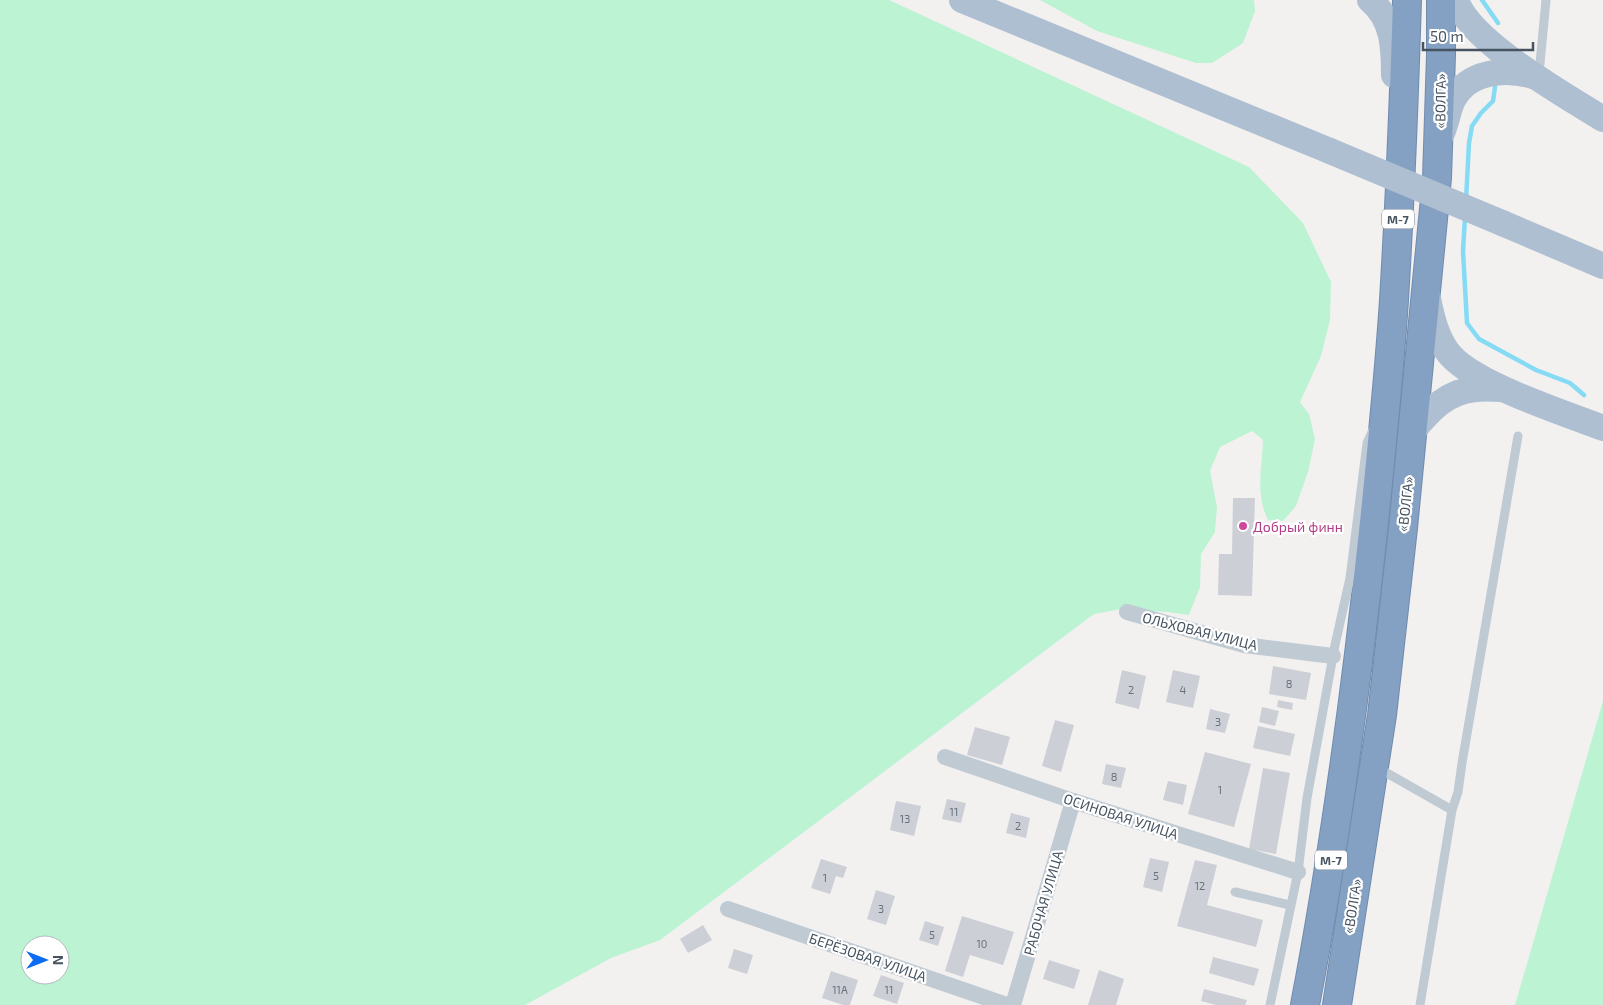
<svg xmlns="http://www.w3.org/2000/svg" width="1603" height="1005" viewBox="0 0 1603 1005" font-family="'Exo 2',sans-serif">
<rect width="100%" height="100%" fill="#f3f0f0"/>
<g fill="#bcf3d2" fill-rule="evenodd">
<path d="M0 0H889L1249 167 1303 223 1331 282 1330 320 1321 356 1300 402 1309 414 1315 439 1308 472 1296 506 1283 521 1268 520C1255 494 1262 468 1263 440L1252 431 1220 447 1210 471 1217 507 1215 532 1201 554 1200 587 1189 615 1168 612 1122 609 1094 614 660 940 611 958 525 1005H0ZM30 945H60V975H30Z"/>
<polygon points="1040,0 1254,0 1255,11 1243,43 1212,63 1196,63 1097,31"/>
<polygon points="1603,701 1603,1005 1515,1005"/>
</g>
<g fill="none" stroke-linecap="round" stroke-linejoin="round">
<g stroke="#85dbf4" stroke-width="4.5">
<polyline points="1482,0 1498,23"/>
<polyline points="1466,200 1469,143 1472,126 1481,113 1493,101 1495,87"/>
<polyline points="1465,217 1463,251 1467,323 1479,339 1536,370 1570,383 1584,395"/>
</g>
</g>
<g fill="#cccfd6">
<polygon points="1233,498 1255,498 1252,596 1218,595 1219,554 1232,554"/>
<polygon points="1273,666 1311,673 1306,700 1269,694"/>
<polygon points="1122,670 1146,676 1139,709 1115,703"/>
<polygon points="1173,670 1200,676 1193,708 1166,702"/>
<polygon points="1278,700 1293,703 1292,710 1277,707"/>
<polygon points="1262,707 1279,711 1275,726 1259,722"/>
<polygon points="1210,709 1230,714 1225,733 1206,729"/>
<polygon points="1055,720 1074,725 1061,772 1042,766"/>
<polygon points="1258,726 1295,734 1290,756 1253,748"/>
<polygon points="975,727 1010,737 1002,765 967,755"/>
<polygon points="1205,752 1251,764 1234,827 1188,814"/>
<polygon points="1106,764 1126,768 1121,788 1102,784"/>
<polygon points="1263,768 1290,773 1276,854 1249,849"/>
<polygon points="1168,781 1187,785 1183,805 1163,800"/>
<polygon points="947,799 966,803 961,823 942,819"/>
<polygon points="896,801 921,806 914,836 890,830"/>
<polygon points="1011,813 1030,818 1026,838 1006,833"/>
<polygon points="1150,858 1169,862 1162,892 1143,887"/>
<polygon points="821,859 847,867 843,878 836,876 830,894 811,888"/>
<polygon points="1195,860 1217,865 1207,905 1263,920 1256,947 1177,926"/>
<polygon points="876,890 895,896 886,925 867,919"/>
<polygon points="962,916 1014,932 1003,965 970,955 963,977 945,971"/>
<polygon points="925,921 944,927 938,946 919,940"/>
<polygon points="703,925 712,940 688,953 680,939"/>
<polygon points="734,949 753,955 747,974 728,968"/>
<polygon points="1213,957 1259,969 1254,986 1209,973"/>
<polygon points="1049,960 1080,970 1074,989 1043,979"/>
<polygon points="1099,970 1124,979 1116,1005 1088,1005"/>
<polygon points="831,971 858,980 850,1005 843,1005 822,998"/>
<polygon points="881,975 904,983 897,1004 873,996"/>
<polygon points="1204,989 1247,1000 1245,1005 1216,1005 1201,1001"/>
</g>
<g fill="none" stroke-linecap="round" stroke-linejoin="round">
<defs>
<g id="highway">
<path d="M1305 1005C1335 848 1356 691 1373 532 1381 455 1389 377 1394 300 1400 200 1404 100 1407 0"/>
<polyline points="1337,1005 1382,715 1403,528 1437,178 1441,55 1441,0"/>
</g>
</defs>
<use href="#highway" stroke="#6f8caf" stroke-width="30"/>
<g stroke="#c0cad3" stroke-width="9">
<polyline points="1539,74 1546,0"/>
<polyline points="1378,768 1452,810"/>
<polyline points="1235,892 1290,905"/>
<polyline points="1270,1005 1298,872 1307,798 1335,645 1350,578 1367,443 1373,430"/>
<polyline points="1420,1005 1452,810 1458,792 1462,763 1518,436"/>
</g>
<g stroke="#c0cad3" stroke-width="16">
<polyline points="1127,612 1244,645 1333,656"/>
<polyline points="945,757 1073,801 1298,872"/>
<polyline points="728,909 1007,1005"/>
<polyline points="1013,1005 1073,801"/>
</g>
<g stroke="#aebfd1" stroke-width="26">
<polyline points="962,0 1330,151"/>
<path d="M1370 0C1393 19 1394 47 1394 75"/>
<path d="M1456 0C1470 42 1565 95 1603 119"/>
<path d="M1442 133C1447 122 1448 110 1453 100 1468 71 1505 68 1533 76"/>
<polyline points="1502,223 1603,266"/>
<path d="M1427 294C1431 313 1435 334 1447 351 1469 383 1565 413 1603 428"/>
<path d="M1412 432C1429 411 1447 391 1476 389 1485 388 1494 389 1503 389"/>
</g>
<use href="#highway" stroke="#84a1c3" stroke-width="28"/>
<polyline stroke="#aebfd1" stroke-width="26" points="1330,151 1502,223"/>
</g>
<circle fill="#d1479c" stroke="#fff" stroke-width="2" cx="1243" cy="526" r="5"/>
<g text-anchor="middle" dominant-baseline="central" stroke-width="4.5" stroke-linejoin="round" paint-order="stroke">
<g font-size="11" fill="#68727e">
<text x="1289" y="683">8</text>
<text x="1131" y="689">2</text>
<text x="1183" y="689">4</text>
<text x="1218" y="721">3</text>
<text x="1114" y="776">8</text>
<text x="1220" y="789">1</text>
<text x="954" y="811">11</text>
<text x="905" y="818">13</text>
<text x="1018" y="825">2</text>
<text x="1156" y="875">5</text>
<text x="825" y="877">1</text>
<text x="1200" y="885">12</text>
<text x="881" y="908">3</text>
<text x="932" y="934">5</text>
<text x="982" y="943">10</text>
<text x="840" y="989">11А</text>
<text x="889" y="989">11</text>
</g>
<g fill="#fff" stroke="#7e8790" stroke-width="1">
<rect x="1382" y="209.5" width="32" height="19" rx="4"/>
<rect x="1315" y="850.5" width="32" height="19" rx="4"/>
</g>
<g font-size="12" font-weight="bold" fill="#465360">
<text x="1398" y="219">М-7</text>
<text x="1331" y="860">М-7</text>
</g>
<g font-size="14" fill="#465360" stroke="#fff">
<text transform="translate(1440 101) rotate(-89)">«ВОЛГА»</text>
<text transform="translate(1405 504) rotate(-84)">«ВОЛГА»</text>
<text transform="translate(1200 631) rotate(14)">ОЛЬХОВАЯ УЛИЦА</text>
<text transform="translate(1121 816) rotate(18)">ОСИНОВАЯ УЛИЦА</text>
<text transform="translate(1043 903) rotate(-74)">РАБОЧАЯ УЛИЦА</text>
<text transform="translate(1352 906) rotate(-81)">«ВОЛГА»</text>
<text transform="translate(868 957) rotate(19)">БЕРЁЗОВАЯ УЛИЦА</text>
</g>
<g font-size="14" fill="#b23c85" stroke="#fff" text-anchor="start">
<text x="1253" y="526">Добрый финн</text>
</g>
</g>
<g transform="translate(45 960) rotate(90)"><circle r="24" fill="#ffffff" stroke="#b5babf"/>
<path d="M0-4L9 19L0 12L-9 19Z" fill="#0a6bf3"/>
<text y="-8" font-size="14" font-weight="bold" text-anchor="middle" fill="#465360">N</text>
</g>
<path d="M1423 42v8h110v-8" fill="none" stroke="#465360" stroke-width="2.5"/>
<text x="1430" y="42" font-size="15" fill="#465360" stroke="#ffffff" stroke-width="4" paint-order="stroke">50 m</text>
</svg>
